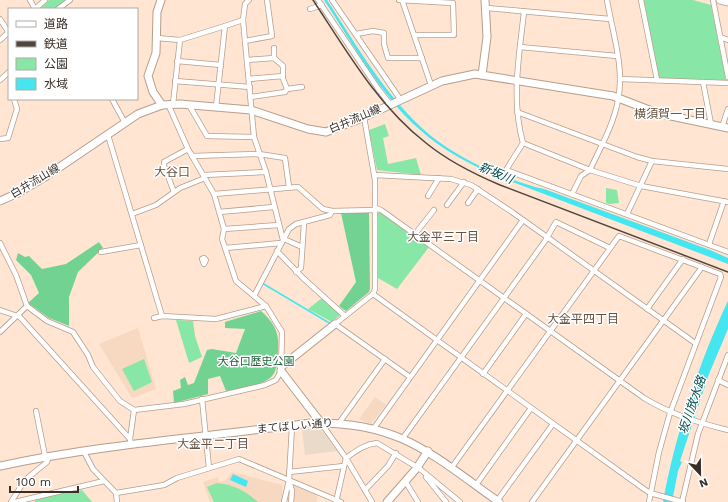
<svg xmlns="http://www.w3.org/2000/svg" width="728" height="502" viewBox="0 0 728 502" font-family="'Work Sans','Noto Sans JP',sans-serif">
<rect width="100%" height="100%" fill="#ffe5d2"/>
<polygon fill="#eadac9" points="320,428 337,451 305,455 302,429"/>
<g fill="#f7d8c1">
<polygon points="138,328 156,389 132,398 99,344"/>
<polygon points="375,397 386,405 371,424 359,419"/>
<polygon points="232,472 282,485 283,502 210,502 203,482 218,477 219,482 226,480"/>
<polygon points="297,485 317,494 317,502 294,502 294,486"/>
</g>
<g fill="#88e7a7">
<polygon points="49,0 66,0 56,9 40,9"/>
<polygon points="644,0 693,0 711,5 726,80 659,79"/>
<polygon points="385,124 389,136 383,138 388,164 416,158 421,175 377,170 369,130"/>
<polygon points="606,188 617,190 619,203 609,204 606,203"/>
<polygon points="380,212 429,247 397,289 378,278 378,213"/>
<polygon points="322,298 340,315 332,322 308,309"/>
<polygon points="176,320 193,321 195,336 202,357 189,363"/>
<polygon points="144,359 152,382 134,391 122,369"/>
<path d="M217 483C233 484 247 492 258 502H214L207 487Z"/>
<polygon points="82,490 92,502 35,502 35,499"/>
</g>
<g fill="#72d292">
<polygon points="369,212 370,289 369,292 346,311 339,306 356,282 341,213"/>
<polygon points="99,242 103,248 78,272 69,297 69,326 49,318 28,303 39,293 31,275 16,260 18,253 25,257 29,256 42,269 66,264"/>
<path d="M261 311C279 327 280 338 277 361 276 368 276 373 270 378 258 387 240 389 226 391L220 376 208 379V394L174 403 173 391 181 388 180 380 185 377 188 385 194 383 207 350 212 349 236 353 245 329 225 328V322Z"/>
</g>
<g fill="#45e6f0">
<path d="M324 0H327C357 46 393 109 439 142 466 161 500 177 532 186 537 188 542 188 547 190L710 250 728 258V264L502 178C473 166 443 151 419 129 382 97 351 41 324 0Z"/>
<path d="M728 301V329L709 374 680 461 682 462 678 471 672 502H663C675 436 699 362 728 301Z"/>
<polygon points="233,474 248,481 246,487 230,480"/>
</g>
<g fill="none" stroke-linecap="round" stroke-linejoin="round">
<polyline stroke="#45e6f0" stroke-width="1.5" points="262,283 331,324"/>
<defs>
<g id="street">
<polyline points="30,0 35,9"/>
<polyline points="267,0 272,36 245,41 254,137 266,172 283,240"/>
<polyline points="318,0 379,90 390,104"/>
<polyline points="332,0 400,99"/>
<polyline points="399,0 453,3 454,35 414,35"/>
<polyline points="402,0 431,85"/>
<polyline points="641,0 657,80"/>
<polyline points="713,0 728,77"/>
<polyline points="487,8 610,19"/>
<polyline points="35,9 45,0"/>
<polyline points="58,9 70,0"/>
<polyline points="310,9 322,5"/>
<path d="M524 12C519 56 511 100 523 143L506 170 728 252"/>
<polyline points="0,19 9,33"/>
<polyline points="243,20 245,4 249,0"/>
<polyline points="356,34 373,31 384,33 384,44 388,58 422,58"/>
<polyline points="720,37 728,40"/>
<polyline points="157,38 180,40"/>
<polyline points="0,40 9,32"/>
<polyline points="520,47 617,56"/>
<polyline points="274,48 274,58"/>
<polyline points="247,60 274,58 283,66 283,76 249,79"/>
<polyline points="177,61 221,65"/>
<polyline points="620,79 728,83"/>
<polyline points="0,80 9,72"/>
<polyline points="175,81 250,87"/>
<polyline points="703,82 711,124"/>
<polyline points="287,89 302,87"/>
<polyline points="251,97 285,92 287,89 282,76"/>
<polyline points="112,99 125,123"/>
<polyline points="173,104 180,40 225,26"/>
<polyline points="189,105 207,136 254,137"/>
<polyline points="216,107 225,26 243,20 245,41"/>
<polyline points="517,112 637,157 652,161 728,169"/>
<polyline points="364,117 375,180 375,289 373,294 335,324 410,377"/>
<polyline points="722,127 728,109"/>
<polyline points="108,135 162,316"/>
<polyline points="0,139 8,138 17,109 14,99"/>
<polyline points="523,143 590,170 641,186 728,202"/>
<polyline points="192,156 259,154 285,158 289,187"/>
<polyline points="204,175 266,172"/>
<polyline points="375,175 451,179 471,185 512,212 695,343"/>
<polyline points="174,192 164,166 164,162 188,149"/>
<polyline points="214,194 298,187 323,209 332,211 375,210"/>
<path d="M572 194 581 176 590 170C600 148 614 124 618 100 625 68 612 31 607 0"/>
<polyline points="428,196 439,178"/>
<polyline points="468,203 478,189"/>
<polyline points="447,205 464,182"/>
<path d="M375 208 381 210 644 398C670 414 698 423 728 430"/>
<polyline points="219,212 274,207"/>
<polyline points="132,214 156,205 180,188 205,178"/>
<polyline points="627,214 652,161"/>
<polyline points="224,229 279,225"/>
<polyline points="415,234 434,210"/>
<polyline points="284,239 302,247"/>
<polyline points="0,243 16,275 27,306 47,321 73,332 88,355 93,367 120,401 134,410 184,404 265,385 276,380 281,371 282,332 266,306 236,281 222,239 224,229 214,194 188,149 168,104"/>
<polyline points="709,244 724,201"/>
<polyline points="225,248 281,243"/>
<polyline points="277,251 303,278 345,316"/>
<polyline points="101,252 141,245"/>
<polygon points="204,258 206,260 204,264 202,259"/>
<polyline points="296,272 301,268 304,223"/>
<polyline points="373,294 644,489 650,493 683,502"/>
<polyline points="254,296 289,229 296,224 330,215 332,211"/>
<polyline points="647,309 683,259"/>
<polyline points="0,310 17,316"/>
<polyline points="18,315 130,439 131,444"/>
<polyline points="154,318 162,316 216,319 266,306"/>
<polyline points="0,332 27,306"/>
<polyline points="483,374 526,314"/>
<polyline points="718,380 728,385"/>
<polyline points="202,399 209,468"/>
<polyline points="36,411 45,456"/>
<polyline points="321,423 346,458 372,502"/>
<polyline points="339,423 385,359"/>
<polyline points="374,428 523,220"/>
<polyline points="403,438 545,241 556,222 610,248"/>
<polyline points="130,439 134,410"/>
<polyline points="83,450 93,469 116,493 117,502"/>
<polyline points="452,467 619,236 720,274 721,277 670,413 659,452 649,502"/>
<polyline points="289,472 344,466"/>
<polyline points="426,477 446,502"/>
<polyline points="289,480 292,491 291,502"/>
<polyline points="405,481 418,502"/>
<polyline points="476,485 531,408"/>
<polyline points="365,490 388,466 396,453"/>
<polyline points="116,493 164,485 177,478 239,459 341,502"/>
<polyline points="497,501 553,424"/>
<polyline points="11,502 25,480 47,462 49,456"/>
<polyline points="15,502 104,481"/>
<polyline points="284,502 289,480 292,426"/>
<path d="M336 502 346 458C356 451 365 444 377 443L420 469 460 502"/>
<polyline points="532,502 702,267"/>
<polyline points="682,502 698,434 728,355"/>
</g>
<g id="secondary">
<polyline points="161,0 157,12 156,53 148,76 153,92 162,105"/>
<polyline points="720,0 728,2"/>
<polyline points="482,75 487,37 485,0"/>
<polyline points="0,201 18,193 45,177 138,114 162,105 180,104 251,110 308,129 326,132 364,117 442,81 475,74 613,96 657,113 728,128"/>
<polyline points="281,367 335,324"/>
<polyline points="281,371 321,423"/>
<path d="M0 466C103 444 207 437 311 423 399 421 431 454 499 502"/>
<polyline points="387,502 416,469 428,451"/>
</g>
</defs>
<use href="#street" stroke="#b69e8c" stroke-width="6"/>
<use href="#secondary" stroke="#b69e8c" stroke-width="9"/>
<use href="#street" stroke="#fff" stroke-width="4.5"/>
<use href="#secondary" stroke="#fff" stroke-width="7"/>
<path stroke="#51453d" stroke-width="1.5" d="M313 0C346 50 378 106 426 143 448 161 474 174 500 185L728 272"/>
</g>
<g text-anchor="middle" dominant-baseline="central" stroke-width="3" stroke-linejoin="round" paint-order="stroke">
<g font-size="11" fill="#382e27" stroke="#fff">
<text transform="translate(355 119) rotate(-23)">白井流山線</text>
<text transform="translate(35 181) rotate(-31)">白井流山線</text>
<text transform="translate(295 426) rotate(-5)">まてばしい通り</text>
</g>
<g font-size="11" fill="#1c6138" stroke="#fff">
<text x="256" y="361">大谷口歴史公園</text>
</g>
<g font-size="12" fill="#675141" stroke="#fff">
<text x="670" y="114">横須賀一丁目</text>
<text x="172" y="172">大谷口</text>
<text x="443" y="237">大金平三丁目</text>
<text x="583" y="319">大金平四丁目</text>
<text x="213" y="444">大金平二丁目</text>
</g>
<g font-size="12" font-style="italic" fill="#004a4e" stroke="#fff">
<text transform="translate(496 173) rotate(23)">新坂川</text>
<text transform="translate(692 405) rotate(-71)">坂川放水路</text>
</g>
</g>
<rect x="8" y="8" width="130" height="92" fill="#ffffff" stroke="#afaba9"/>
<rect x="16" y="21" width="20" height="6" fill="#ffffff" stroke="#afaba9"/>
<text x="44" y="28" font-size="12" fill="#382e27">道路</text>
<rect x="16" y="41" width="20" height="6" fill="#51453d" stroke="#afaba9"/>
<text x="44" y="48" font-size="12" fill="#382e27">鉄道</text>
<rect x="16" y="58" width="20" height="12" fill="#88e7a7" stroke="#afaba9"/>
<text x="44" y="68" font-size="12" fill="#382e27">公園</text>
<rect x="16" y="78" width="20" height="12" fill="#45e6f0" stroke="#afaba9"/>
<text x="44" y="88" font-size="12" fill="#382e27">水域</text>
<g transform="translate(700 474) rotate(158)" stroke="#ffffff" stroke-width="3" paint-order="stroke">
<path d="M0-3L7 15L0 10L-7 15Z" fill="#382e27"/>
<text y="-6" font-size="11" font-weight="bold" text-anchor="middle" fill="#382e27">N</text>
</g>
<path d="M10 486v6h68v-6" fill="none" stroke="#382e27" stroke-width="2"/>
<text x="16" y="486" font-size="12" fill="#382e27" stroke="#ffffff" stroke-width="3" paint-order="stroke">100 m</text>
</svg>
